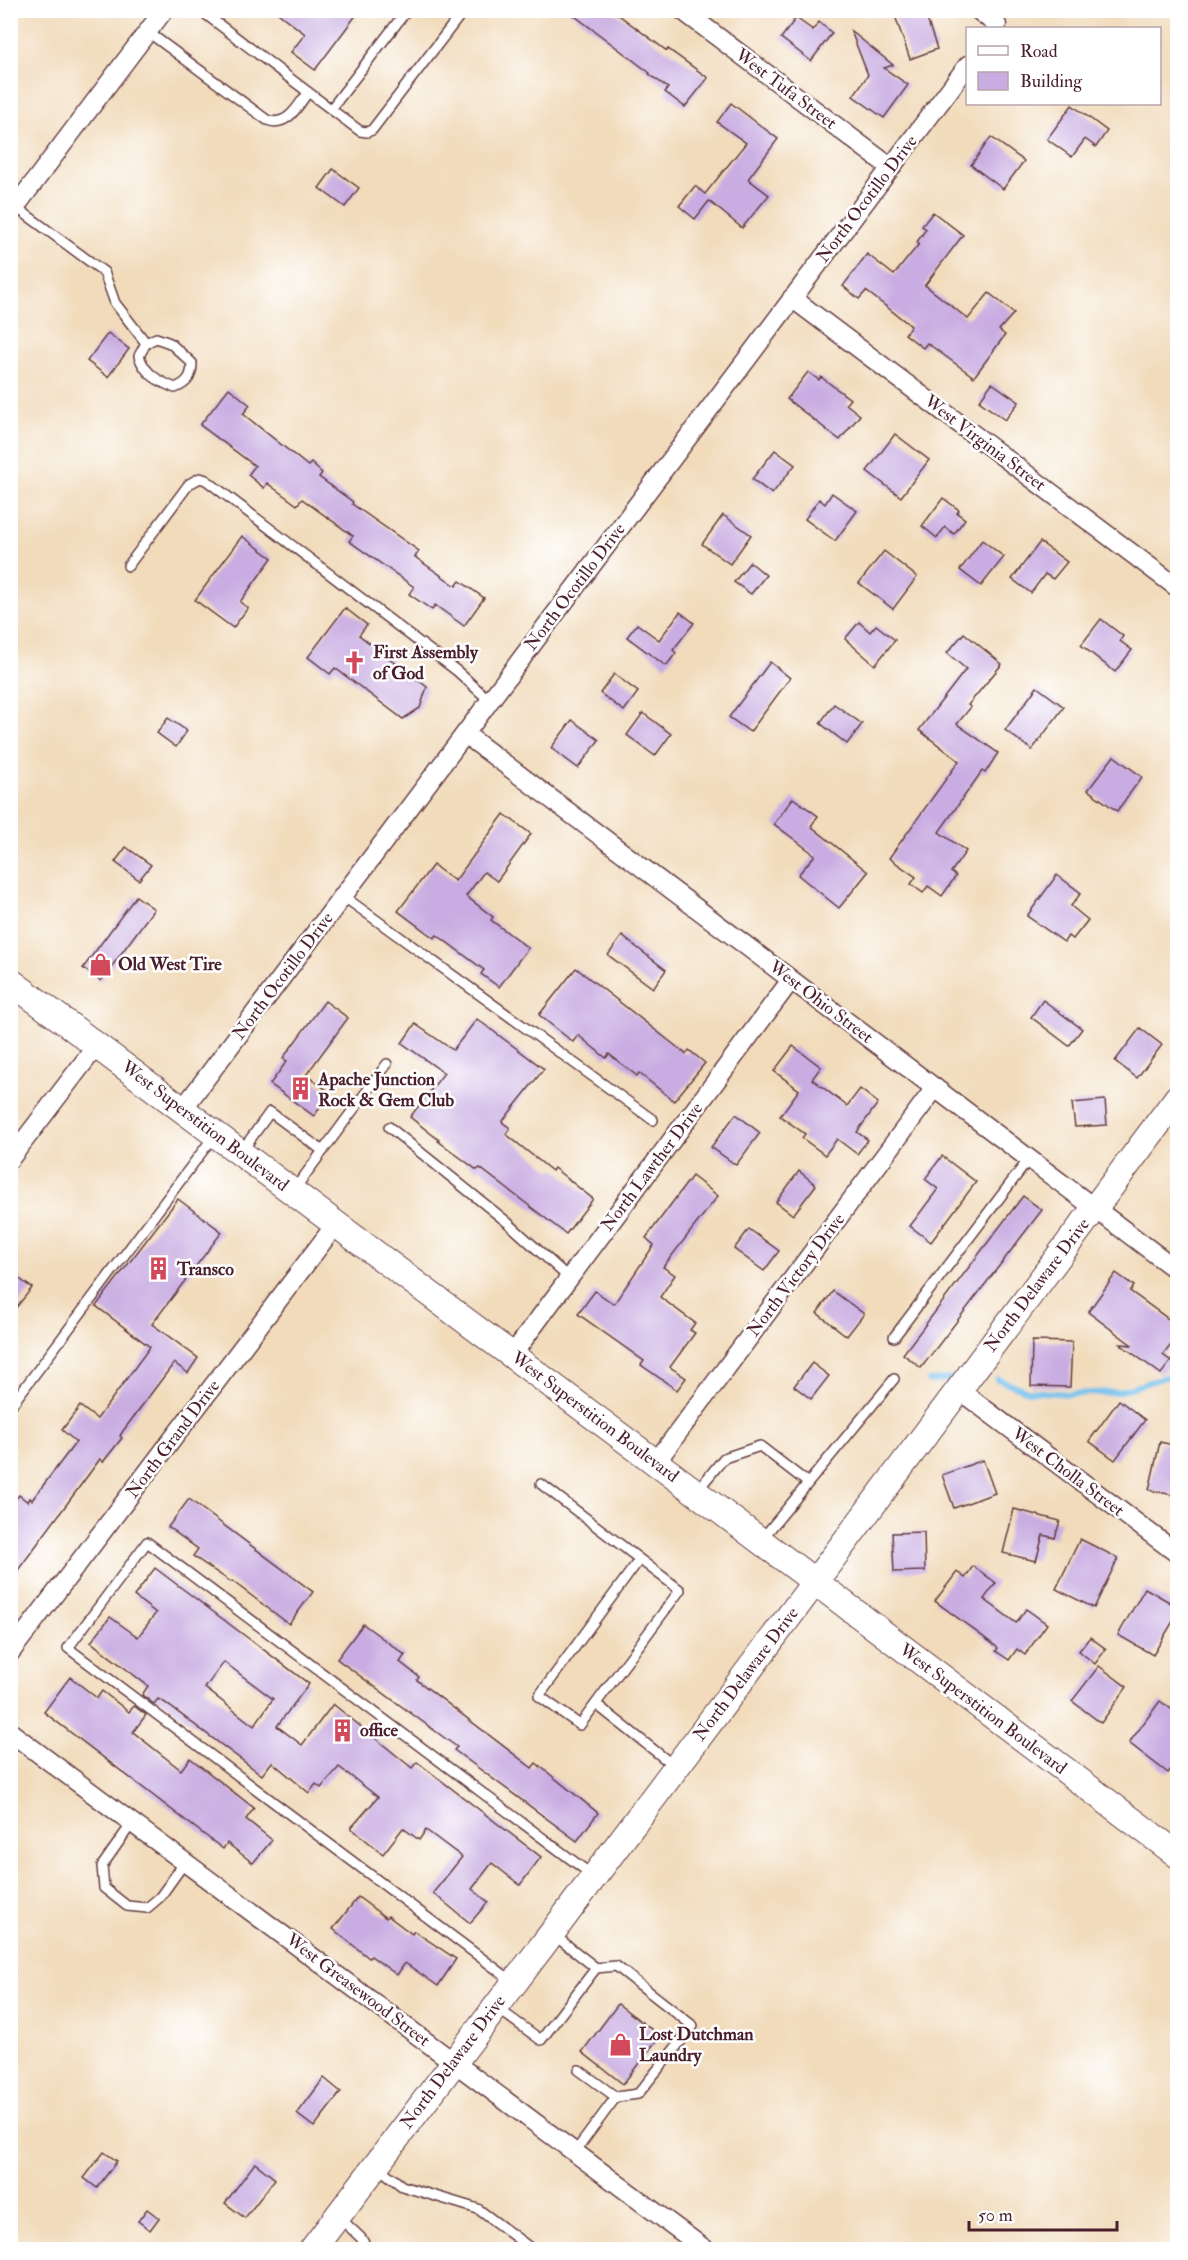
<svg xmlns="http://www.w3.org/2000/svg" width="1188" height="2260" viewBox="0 0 1188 2260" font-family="'IM FELL Double Pica',serif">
<rect width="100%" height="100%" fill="#fff"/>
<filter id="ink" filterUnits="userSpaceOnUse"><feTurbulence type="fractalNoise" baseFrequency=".0167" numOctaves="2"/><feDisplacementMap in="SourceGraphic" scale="12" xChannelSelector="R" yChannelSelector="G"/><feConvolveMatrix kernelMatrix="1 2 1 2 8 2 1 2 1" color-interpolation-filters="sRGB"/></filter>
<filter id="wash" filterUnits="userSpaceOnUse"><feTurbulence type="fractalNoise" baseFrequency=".008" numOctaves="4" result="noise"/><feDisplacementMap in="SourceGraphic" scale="24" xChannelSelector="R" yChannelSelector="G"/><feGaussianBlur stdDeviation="1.35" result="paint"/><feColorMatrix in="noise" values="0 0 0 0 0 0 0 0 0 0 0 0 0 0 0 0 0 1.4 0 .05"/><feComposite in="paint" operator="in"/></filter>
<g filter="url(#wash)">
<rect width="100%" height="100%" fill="#f1dbbb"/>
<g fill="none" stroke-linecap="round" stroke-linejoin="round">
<g stroke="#72bfec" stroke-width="6">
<polyline points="997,1379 1028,1391 1069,1394 1118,1392 1178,1373"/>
<polyline points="929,1381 950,1379"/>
</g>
</g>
<g id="blocks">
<g fill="#c9ade2" fill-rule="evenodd">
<polygon points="274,10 360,10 315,70 291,52 305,34"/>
<polygon points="567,10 612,10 667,51 668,49 708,78 685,107 665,92 668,88 649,74 650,73"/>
<polygon points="893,10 924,10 937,49 910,59"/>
<polygon points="796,18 813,30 819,22 832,33 811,61 781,38"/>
<polygon points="851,31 893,65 884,68 908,85 884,118 853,96 868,75"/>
<polygon points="731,103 778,139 748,179 769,195 742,228 709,201 695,219 679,206 695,186 705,194 746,143 717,122"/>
<polygon points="1072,105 1107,131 1096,147 1085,139 1072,157 1047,139"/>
<polygon points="991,137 1024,161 1003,189 971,165"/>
<polygon points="333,169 359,188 345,207 319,188"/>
<polygon points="933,212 963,235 925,285 968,319 989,293 1014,313 999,330 1005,335 974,377 927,343 923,348 905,334 911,326 866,291 859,299 843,286 867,254 894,275 919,244 917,242 926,229 922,226"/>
<polygon points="108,333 129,349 108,377 87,361"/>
<polygon points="808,372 819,380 821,377 850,399 846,404 860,415 840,440 787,399"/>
<polygon points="992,383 1019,402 1005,420 979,401"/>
<polygon points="229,388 250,405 243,414 308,466 311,463 322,473 319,477 353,502 352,504 419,551 415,557 456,586 460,581 484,598 464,626 435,605 432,610 409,594 414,587 349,541 353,536 302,499 297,505 267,483 264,488 248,475 255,466 200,425"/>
<polygon points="895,434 929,460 901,497 867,471"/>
<polygon points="775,450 795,465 772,494 752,479"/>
<polygon points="832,493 857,511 835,541 805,519 819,499 825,504"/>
<polygon points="943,498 959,510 957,513 965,519 954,534 945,527 937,538 922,526"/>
<polygon points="723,515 751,535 730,564 702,544"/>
<polygon points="242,536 272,558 240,602 248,608 233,628 195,600"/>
<polygon points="982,540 1004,557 981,586 960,570"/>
<polygon points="1040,542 1067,562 1053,579 1045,574 1031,593 1012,579"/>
<polygon points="884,551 917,577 893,609 859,583"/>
<polygon points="750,562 766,575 751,594 734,582"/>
<polygon points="345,608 367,625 359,635 427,687 420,708 403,719 335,668 330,674 308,657"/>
<polygon points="680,612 694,623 673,650 676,653 666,666 627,637 637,624 659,640"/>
<polygon points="1101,619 1123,636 1120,641 1132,650 1115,672 1081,645"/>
<polygon points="859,622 870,632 876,625 895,640 875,665 845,639"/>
<polygon points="964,633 1002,664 968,705 971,707 957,724 998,753 985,773 982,771 939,832 966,851 951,872 956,876 942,896 928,886 923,893 911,884 916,877 889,858 959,761 919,730 966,669 947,653"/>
<polygon points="770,662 790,678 750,732 729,717"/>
<polygon points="614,674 638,692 624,711 600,693"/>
<polygon points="1037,687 1064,707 1032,750 1005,730"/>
<polygon points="834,704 862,724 847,744 820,723"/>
<polygon points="643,713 671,734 655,756 627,735"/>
<polygon points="168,718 187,731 176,747 157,733"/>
<polygon points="572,720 599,740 578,768 551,748"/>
<polygon points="1114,756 1142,777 1117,811 1088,790"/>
<polygon points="793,798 818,816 811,826 868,872 839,908 798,875 815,855 774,824"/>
<polygon points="504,814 531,834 497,881 484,872 466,896 493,917 491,920 528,948 499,987 481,974 484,970 437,935 434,938 398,911 433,865 455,881"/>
<polygon points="126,847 151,865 139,880 115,862"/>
<polygon points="1057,875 1081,893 1071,906 1088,920 1073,939 1068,936 1064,942 1027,916"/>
<polygon points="136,896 154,909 101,981 83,968"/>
<polygon points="622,936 666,970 653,988 608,955"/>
<polygon points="576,968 686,1054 689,1050 705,1063 674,1101 639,1073 637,1076 609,1054 606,1058 578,1035 573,1042 539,1015"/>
<polygon points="1043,1000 1082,1029 1069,1046 1031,1017"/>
<polygon points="325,1001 348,1018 306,1075 331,1093 314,1116 270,1084 287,1061 283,1058"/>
<polygon points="477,1019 544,1069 502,1122 510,1128 506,1134 552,1171 554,1168 593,1199 566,1234 480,1168 477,1170 438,1141 439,1140 410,1117 444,1073 402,1043 415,1024 453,1050"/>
<polygon points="1140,1028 1162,1045 1137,1078 1115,1061"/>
<polygon points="793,1046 821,1067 812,1079 847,1106 860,1089 878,1103 857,1132 868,1140 857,1154 837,1139 825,1155 802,1138 805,1134 780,1116 799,1090 774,1071"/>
<polygon points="1105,1100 1107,1125 1075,1127 1072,1103"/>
<polygon points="736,1114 760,1133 736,1165 711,1147"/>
<polygon points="942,1156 976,1182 931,1242 910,1226 938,1189 925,1179"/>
<polygon points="799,1171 816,1185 793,1215 776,1202"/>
<polygon points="692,1176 718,1196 663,1267 675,1275 660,1297 695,1323 690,1330 695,1333 670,1367 686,1378 677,1390 641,1365 644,1361 578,1314 595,1291 614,1304 654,1245 646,1238"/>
<polygon points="1023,1196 1042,1210 921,1368 903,1354"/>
<polygon points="178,1199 222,1232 152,1324 198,1358 188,1373 174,1363 123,1431 120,1436 122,1438 103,1462 100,1459 10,1581 10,1507 19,1495 28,1502 30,1498 32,1500 76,1442 62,1430 80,1406 97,1419 150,1347 96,1306"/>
<polygon points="749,1229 779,1251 764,1271 734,1249"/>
<polygon points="10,1272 32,1288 10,1315"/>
<polygon points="1116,1273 1134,1286 1130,1291 1178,1326 1178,1336 1163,1355 1171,1361 1161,1374 1120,1344 1132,1345 1088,1312"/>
<polygon points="833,1291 864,1314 847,1336 817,1313"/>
<polygon points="1032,1341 1072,1342 1070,1387 1031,1386"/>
<polygon points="812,1363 829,1376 811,1399 794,1386"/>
<polygon points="1119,1400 1145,1420 1115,1460 1089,1441"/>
<polygon points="1160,1442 1178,1446 1178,1496 1149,1490"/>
<polygon points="983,1460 995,1493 954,1508 942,1475"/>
<polygon points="189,1499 313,1592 289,1624 232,1581 231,1582 193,1556 198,1549 168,1527"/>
<polygon points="1014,1509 1060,1521 1055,1538 1043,1535 1036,1561 1003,1553"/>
<polygon points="924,1532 925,1571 894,1572 892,1533"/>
<polygon points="1080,1539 1118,1558 1094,1608 1056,1589"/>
<polygon points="973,1566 996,1583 984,1599 1016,1623 1026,1609 1047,1624 1025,1655 1017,1649 1009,1660 996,1651 998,1648 935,1601 957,1572 965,1578"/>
<path d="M155 1568 309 1684 277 1726 302 1745 333 1704 412 1768 417 1762 541 1857 520 1885 492 1863 472 1889 488 1902 470 1923 433 1893 462 1857 426 1830 419 1840 403 1828 383 1854 351 1828 378 1797 339 1767 321 1788 316 1784 309 1793 272 1762 262 1775 164 1702 158 1699 154 1704 142 1695 148 1686 91 1642 110 1617 138 1637 156 1613 134 1596ZM224 1662 273 1699 254 1726 205 1688Z"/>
<polygon points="1145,1588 1178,1607 1178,1613 1153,1655 1118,1635"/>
<polygon points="363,1624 405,1655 400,1662 419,1677 417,1680 532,1768 536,1763 598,1813 577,1841 454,1750 457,1747 337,1659"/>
<polygon points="1090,1637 1106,1649 1095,1664 1079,1651"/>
<polygon points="1099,1666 1127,1687 1101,1723 1072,1701"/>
<polygon points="70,1677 97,1698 102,1691 129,1712 134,1706 146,1715 133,1732 181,1770 190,1758 254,1808 246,1819 272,1840 253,1863 227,1843 223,1849 44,1712"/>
<polygon points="1160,1701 1178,1714 1178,1760 1168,1773 1129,1743"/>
<polygon points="358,1897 386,1918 388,1916 412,1934 414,1931 456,1959 438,1986 405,1963 397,1975 371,1956 369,1958 333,1929"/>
<polygon points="618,2004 660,2036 623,2084 582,2052"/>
<polygon points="324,2078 341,2092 314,2127 297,2114"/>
<polygon points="104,2152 117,2161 97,2188 84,2178"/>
<polygon points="255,2163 275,2179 245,2218 225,2203"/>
<polygon points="147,2209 159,2218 150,2230 138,2221"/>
</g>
</g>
</g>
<g filter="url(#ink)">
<use href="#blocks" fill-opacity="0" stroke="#633b41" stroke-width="1.5"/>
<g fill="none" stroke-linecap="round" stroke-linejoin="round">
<defs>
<g id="lane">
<path d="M148 32 267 120C287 128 298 106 308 92L200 10"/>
<polyline points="308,92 360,131 367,132 372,130 464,10"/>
<polyline points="331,109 407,10"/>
<path d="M16 207 104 272 115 303 146 343 156 338 170 343 192 363C192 376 188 383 175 388 158 381 145 374 139 356L146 343"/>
<polyline points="128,566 189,484 200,478 206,480 457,671 490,701"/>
<polyline points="343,896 653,1120"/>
<polyline points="389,1127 507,1222 569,1278"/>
<polyline points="241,1152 270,1112 323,1151"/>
<polyline points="294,1190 387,1064"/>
<polyline points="894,1337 1029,1159"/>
<polyline points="10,1407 214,1136"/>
<polyline points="541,1484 680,1590 580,1725 539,1696 639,1560"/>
<polyline points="697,1491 724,1458 760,1446 808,1483"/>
<polyline points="762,1539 894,1379"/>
<polyline points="596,1704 674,1766"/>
<polyline points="132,1823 102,1866 104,1888 127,1906 147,1908 160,1897 185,1862"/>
<polyline points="512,1981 68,1648 147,1542 592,1875"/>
<polyline points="497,2008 541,2040 596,1968 554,1935"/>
<polyline points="579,2070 616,2097 638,2094 693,2026 616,1966 596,1968"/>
<polyline points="575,2152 616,2097"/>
<polyline points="378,2167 402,2186 478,2209 533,2250"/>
<polyline points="339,2217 361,2238 368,2250"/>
</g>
<g id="street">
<polyline points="682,10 890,167"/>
<polyline points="978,10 997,25"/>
<polyline points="10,214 164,10"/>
<polyline points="792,298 1178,588"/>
<polyline points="465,734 1178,1271"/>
<polyline points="182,1110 968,65"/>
<polyline points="10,1159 97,1045"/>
<polyline points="512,1355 791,980"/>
<polyline points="959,1390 1178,1554"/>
<polyline points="656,1462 935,1088"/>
<polyline points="10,1653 336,1224"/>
<polyline points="10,1732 706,2250"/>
</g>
<g id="secondary">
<polyline points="10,981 718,1509 1178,1855"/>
<polyline points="312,2250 552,1933 1178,1097"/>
</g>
</defs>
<use href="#lane" stroke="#633b41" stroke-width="12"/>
<use href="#street" stroke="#633b41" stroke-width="21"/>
<use href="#secondary" stroke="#633b41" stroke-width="28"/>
<use href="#lane" stroke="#fff" stroke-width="9"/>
<use href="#street" stroke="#fff" stroke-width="18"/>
<use href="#secondary" stroke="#fff" stroke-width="26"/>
</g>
</g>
<defs>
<symbol id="church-bare" viewBox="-9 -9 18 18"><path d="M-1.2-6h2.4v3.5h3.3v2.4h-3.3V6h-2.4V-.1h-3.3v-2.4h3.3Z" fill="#d1495b" stroke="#fff" stroke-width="2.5" paint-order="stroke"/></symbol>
<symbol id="shop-bare" viewBox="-9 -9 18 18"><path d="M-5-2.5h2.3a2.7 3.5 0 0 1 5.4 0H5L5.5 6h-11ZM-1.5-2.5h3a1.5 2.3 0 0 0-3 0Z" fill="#d1495b" stroke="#fff" stroke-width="2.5" paint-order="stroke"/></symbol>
<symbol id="building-bare" viewBox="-9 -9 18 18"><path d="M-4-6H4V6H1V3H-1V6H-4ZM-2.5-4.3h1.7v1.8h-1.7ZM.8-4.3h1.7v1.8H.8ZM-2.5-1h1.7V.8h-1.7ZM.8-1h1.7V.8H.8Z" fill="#d1495b" stroke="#fff" stroke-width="2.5" paint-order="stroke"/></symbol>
</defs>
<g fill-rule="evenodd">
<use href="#church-bare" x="338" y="646" width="33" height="33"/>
<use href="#shop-bare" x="84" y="948" width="33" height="33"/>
<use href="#building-bare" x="284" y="1072" width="33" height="33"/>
<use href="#building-bare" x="142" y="1252" width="33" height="33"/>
<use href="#building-bare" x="326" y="1714" width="33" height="33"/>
<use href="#shop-bare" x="604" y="2028" width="33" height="33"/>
</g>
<g text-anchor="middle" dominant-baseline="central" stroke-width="5" stroke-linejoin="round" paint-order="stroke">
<g font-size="18" fill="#4a1f2b" stroke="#fff">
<text transform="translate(786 89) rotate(37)">West Tufa Street</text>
<text transform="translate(867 199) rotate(-53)">North Ocotillo Drive</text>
<text transform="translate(985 443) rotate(37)">West Virginia Street</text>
<text transform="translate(575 587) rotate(-53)">North Ocotillo Drive</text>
<text transform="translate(283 976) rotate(-53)">North Ocotillo Drive</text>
<text transform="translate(821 1002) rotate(37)">West Ohio Street</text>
<text transform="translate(205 1126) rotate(37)">West Superstition Boulevard</text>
<text transform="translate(652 1167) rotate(-53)">North Lawther Drive</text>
<text transform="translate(796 1275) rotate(-53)">North Victory Drive</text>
<text transform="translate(1037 1285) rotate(-53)">North Delaware Drive</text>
<text transform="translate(595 1417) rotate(37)">West Superstition Boulevard</text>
<text transform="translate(173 1439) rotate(-53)">North Grand Drive</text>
<text transform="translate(1068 1472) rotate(37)">West Cholla Street</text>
<text transform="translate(746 1674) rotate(-53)">North Delaware Drive</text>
<text transform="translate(983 1709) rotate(37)">West Superstition Boulevard</text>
<text transform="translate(358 1990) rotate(37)">West Greasewood Street</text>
<text transform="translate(453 2062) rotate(-53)">North Delaware Drive</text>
</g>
<g font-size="18" font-weight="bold" fill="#4a1f2b" stroke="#fff" text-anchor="start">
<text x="373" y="652">First Assembly<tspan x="373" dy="21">of God</tspan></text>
<text x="118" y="964">Old West Tire</text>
<text x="318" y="1079">Apache Junction<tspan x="318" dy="21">Rock &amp; Gem Club</tspan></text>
<text x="177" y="1269">Transco</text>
<text x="360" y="1730">office</text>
<text x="639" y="2034">Lost Dutchman<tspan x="639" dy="21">Laundry</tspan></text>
</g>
</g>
<rect width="1188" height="2260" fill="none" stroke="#fff" stroke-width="36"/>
<rect x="966" y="27" width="195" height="78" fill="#ffffff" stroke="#b7a5aa" stroke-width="1.5"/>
<rect x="978" y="46" width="30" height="9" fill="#ffffff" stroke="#b7a5aa" stroke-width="1.5"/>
<text x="1020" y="57" font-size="18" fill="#4a1f2b">Road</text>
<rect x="978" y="72" width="30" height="18" fill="#c9ade2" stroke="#b7a5aa" stroke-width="1.5"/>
<text x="1020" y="87" font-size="18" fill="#4a1f2b">Building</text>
<path d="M969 2221v9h148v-9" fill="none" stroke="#4a1f2b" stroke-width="3"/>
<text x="978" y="2221" font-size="18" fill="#4a1f2b" stroke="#ffffff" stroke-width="4.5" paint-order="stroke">50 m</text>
</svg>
